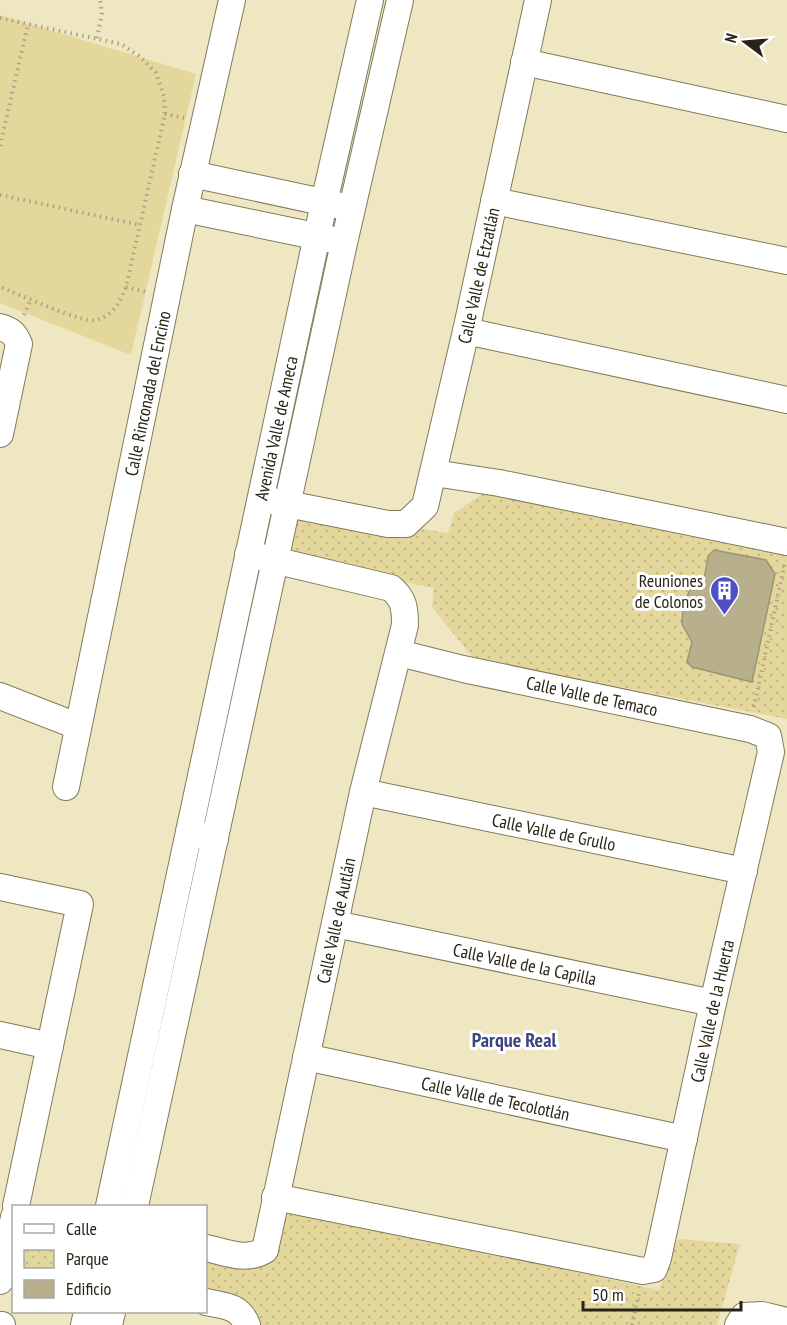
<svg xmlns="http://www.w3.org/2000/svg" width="787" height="1325" viewBox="0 0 787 1325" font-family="'PT Sans Narrow',sans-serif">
<defs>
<pattern id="park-dots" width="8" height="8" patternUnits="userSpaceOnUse" patternTransform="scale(1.5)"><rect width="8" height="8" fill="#e4d79c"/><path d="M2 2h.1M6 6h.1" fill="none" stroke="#c4b886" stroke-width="1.8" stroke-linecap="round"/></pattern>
</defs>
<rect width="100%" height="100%" fill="#efe7c2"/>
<polygon fill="#e4d79c" points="0,15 196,74 131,355 0,303"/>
<g fill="url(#park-dots)">
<polygon points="497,484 787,549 787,719 474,659 432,607 434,588 289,558 298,509 448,533 454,513"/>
<polygon points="284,1208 659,1290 678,1239 740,1244 717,1325 256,1325 206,1297 206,1254 242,1262"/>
</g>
<polygon fill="#b8b08d" stroke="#9c9573" stroke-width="1.5" points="714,550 766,560 775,574 752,682 692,667 687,662 692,642 682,624 683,605 690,590 705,575 708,556"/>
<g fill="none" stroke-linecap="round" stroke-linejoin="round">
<defs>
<g id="minor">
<polyline points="524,62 787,119"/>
<polyline points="192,174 341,206"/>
<polyline points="494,201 787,261"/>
<polyline points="185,209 334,240"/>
<path d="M0 327C11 330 15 334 19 344L0 434"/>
<polyline points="466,331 787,400"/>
<polyline points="434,473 499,483 787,542"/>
<path id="s1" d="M272 501 388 524H406L425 506 466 331 538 0"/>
<polyline points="0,696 77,726"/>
<path id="s2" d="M66 787 185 209 232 0"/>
<path id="s3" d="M363 792 744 871"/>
<path id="s4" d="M215 839 189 832 324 203 370 0"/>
<polyline points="0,887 80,904 16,1206"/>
<path id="s5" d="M335 924 713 1003"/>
<polyline points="0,1035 50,1046"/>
<path id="s6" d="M306 1057 684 1139"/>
<path id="s7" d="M275 1197 643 1271 654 1269 658 1258 713 1003 771 752 768 736 750 729 463 669 399 653"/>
<polyline points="109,1206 189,832"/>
<polyline points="135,1206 344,243 400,0"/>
<path id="s8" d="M206 1248C225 1252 247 1262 265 1250L363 792 405 625C405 608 404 599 391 588L248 554"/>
<polyline points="0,1281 14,1217"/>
<path d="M206 1302C224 1306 239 1305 247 1325"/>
<polyline points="0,1325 2,1325"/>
<polyline points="84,1325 87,1312"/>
<polyline points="109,1325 112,1312"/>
<polyline points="738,1325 744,1316 762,1315 787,1321"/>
</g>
</defs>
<use href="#minor" stroke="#817b59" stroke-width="28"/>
<g stroke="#aaa386" stroke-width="4" stroke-dasharray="1.5 4.5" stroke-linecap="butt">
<path d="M0 18 121 44 139 56 156 73 164 96 165 114 126 287C120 302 113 316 96 320 83 324 17 293 0 287"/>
<polyline points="97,38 102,13 100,0"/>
<polyline points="165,114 184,118"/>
<polyline points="0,146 28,24"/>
<polyline points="0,195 140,225"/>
<polyline points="126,287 146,292"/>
<polyline points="24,315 31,299"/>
<polyline points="754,707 785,562"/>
<polyline points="632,1325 639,1293"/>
</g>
<use href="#minor" stroke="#fff" stroke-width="26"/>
</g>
<defs>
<symbol id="building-pin" viewBox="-11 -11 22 30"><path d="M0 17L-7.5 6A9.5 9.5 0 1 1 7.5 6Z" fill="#504fc6" stroke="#fff"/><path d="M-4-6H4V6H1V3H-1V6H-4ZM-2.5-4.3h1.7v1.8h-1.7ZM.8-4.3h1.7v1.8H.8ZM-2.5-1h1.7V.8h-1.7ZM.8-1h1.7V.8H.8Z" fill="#fff"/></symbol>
</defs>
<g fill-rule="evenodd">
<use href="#building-pin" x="708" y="574" width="33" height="45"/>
</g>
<g text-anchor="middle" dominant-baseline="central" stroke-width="6" stroke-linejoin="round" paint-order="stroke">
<g font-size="18" fill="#282517" stroke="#fff">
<text stroke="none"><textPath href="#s1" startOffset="399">Calle Valle de Etzatlán</textPath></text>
<text stroke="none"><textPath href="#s2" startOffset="402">Calle Rinconada del Encino</textPath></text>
<text stroke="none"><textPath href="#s4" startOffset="440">Avenida Valle de Ameca</textPath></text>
<text transform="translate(592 696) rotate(12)">Calle Valle de Temaco</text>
<text stroke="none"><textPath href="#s3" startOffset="195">Calle Valle de Grullo</textPath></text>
<text stroke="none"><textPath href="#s8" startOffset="398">Calle Valle de Autlán</textPath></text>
<text stroke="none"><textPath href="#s5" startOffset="194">Calle Valle de la Capilla</textPath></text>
<text stroke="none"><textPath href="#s7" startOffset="651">Calle Valle de la Huerta</textPath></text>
<text stroke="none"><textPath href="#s6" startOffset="194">Calle Valle de Tecolotlán</textPath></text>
</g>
<g font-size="18" fill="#282517" stroke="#fff" text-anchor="end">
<text x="703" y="580">Reuniones<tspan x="703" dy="21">de Colonos</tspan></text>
</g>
<g font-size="20" font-weight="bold" fill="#3f4380" stroke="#fff">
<text x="514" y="1040">Parque Real</text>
</g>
</g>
<rect x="12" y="1205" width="195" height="108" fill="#ffffff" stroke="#a9a8a2" stroke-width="1.5"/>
<rect x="24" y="1224" width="30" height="9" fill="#ffffff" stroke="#a9a8a2" stroke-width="1.5"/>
<text x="66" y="1235" font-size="18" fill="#282517">Calle</text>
<rect x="24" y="1250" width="30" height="18" fill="url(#park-dots)" stroke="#a9a8a2" stroke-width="1.5"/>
<text x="66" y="1265" font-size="18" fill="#282517">Parque</text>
<rect x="24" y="1280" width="30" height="18" fill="#b8b08d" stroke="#a9a8a2" stroke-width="1.5"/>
<text x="66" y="1295" font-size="18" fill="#282517">Edificio</text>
<g transform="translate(745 42) rotate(286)" stroke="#ffffff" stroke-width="4.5" paint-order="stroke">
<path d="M0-4.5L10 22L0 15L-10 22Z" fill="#282517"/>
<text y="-9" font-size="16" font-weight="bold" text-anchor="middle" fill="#282517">N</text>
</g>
<path d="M583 1301v9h158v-9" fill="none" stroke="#282517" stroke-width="3"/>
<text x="592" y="1301" font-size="18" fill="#282517" stroke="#ffffff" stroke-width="4.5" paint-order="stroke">50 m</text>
</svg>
